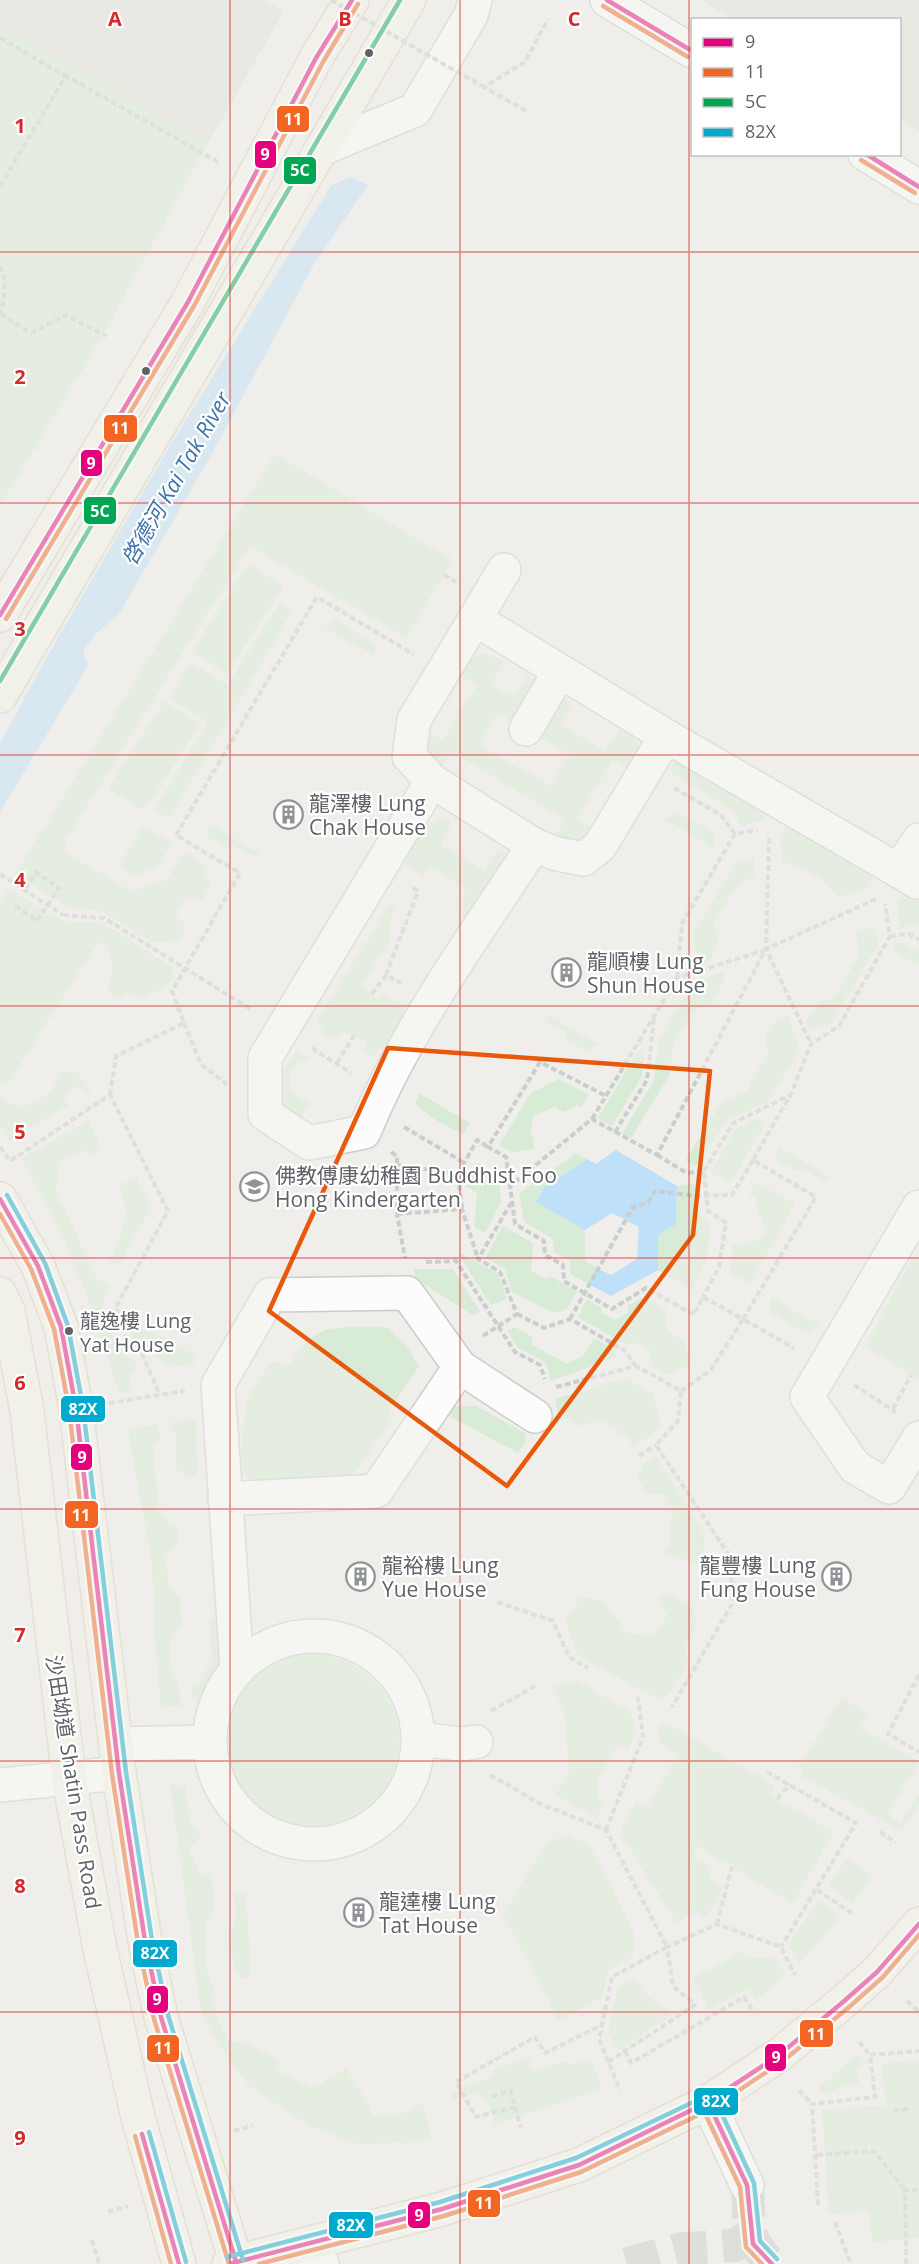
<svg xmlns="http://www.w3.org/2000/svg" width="919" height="2264" viewBox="0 0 919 2264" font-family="'Open Sans','Noto Sans TC',sans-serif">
<rect width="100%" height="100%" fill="#efeeea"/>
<g fill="#e2e0da">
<polygon points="0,0 263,0 284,11 208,143 0,25"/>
<polygon points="701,0 919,0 919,131 900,120 900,20 734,19"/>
</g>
<g fill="#d8ebd6">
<polygon points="0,25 208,143 103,335 0,506"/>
<polygon points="275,454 453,560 406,638 250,546 66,839 65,852 132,892 168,879 184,852 202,863 211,885 202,900 187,896 175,915 186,927 177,943 151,942 103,912 68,907 15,875"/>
<polygon points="248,564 283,586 227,674 192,652"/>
<polygon points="279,604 292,612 169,818 154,810 208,722 169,698 191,662 228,685"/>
<polygon points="336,620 377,644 374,656 324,627"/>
<path d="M477 654H487L504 661 492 684 513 698 528 675 535 682 517 724 498 713 480 745 551 786 569 755 535 735 561 700 573 701 560 724 605 751 620 729C642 738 641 752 637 773L613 760 577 819 601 834 586 846 552 842 565 819 451 752 435 776 428 771 421 728 443 740 477 685 454 670Z"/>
<polygon points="164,701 200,724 144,811 108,789"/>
<polygon points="674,755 769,808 762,821 740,826 735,811 672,774"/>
<polygon points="678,812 714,833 714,848 664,819"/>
<polygon points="443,817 451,823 440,845 485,871 497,850 508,855 462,927 465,887 429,866 424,876 404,865 425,826"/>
<path d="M790 819 876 872 866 889 838 897C823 878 807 867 783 862L780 838Z"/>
<polygon points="209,823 259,853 256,858 233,845 226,848 207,836"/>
<polygon points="143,826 172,844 160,864 134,876 119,866"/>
<polygon points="754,859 755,876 738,885 713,924 720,937 710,961 701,965 692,937 736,862"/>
<path d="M9 889 63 921 103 923 172 967 173 976 167 986 143 998 129 993 114 1000 108 990C114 971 115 955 98 942L10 1081 0 1086V904Z"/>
<polygon points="905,891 919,899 919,927 914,924 900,929 897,903"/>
<path d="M391 902 398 906 391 916 390 940 361 985 379 1001 384 995 405 1007C400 1028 388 1045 371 1057L362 1051 368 1042 342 1031 336 1040 323 1033 317 1021Z"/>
<polygon points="875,926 879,943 831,1024 810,1030 806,1021 821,1001 834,999 859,956 856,933"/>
<polygon points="897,943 906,944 919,952 919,966 893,951"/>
<polygon points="724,971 724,982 711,1003 694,1011 673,1045 670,1074 631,1138 622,1133 654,1081 658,1040 694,983"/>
<polygon points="548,1015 598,1044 588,1052 565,1039 566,1032 545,1020"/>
<polygon points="788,1016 800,1049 767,1103 728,1119 696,1166 686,1160 720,1104 746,1092 768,1053 765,1038 777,1018"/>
<polygon points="645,1049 642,1076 612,1126 598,1118 638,1051"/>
<polygon points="296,1052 308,1057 305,1062 299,1059 290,1073 291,1092 310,1103 300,1117 278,1103 280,1076"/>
<path d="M61 1070 78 1073 90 1092 87 1096 80 1086 63 1097 68 1106 9 1140 0 1125V1095C22 1120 56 1096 61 1070Z"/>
<polygon points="559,1079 589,1095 581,1107 577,1105 563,1112 555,1107 533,1116 530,1134 533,1136 534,1148 513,1153 499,1145 531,1093"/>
<path d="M420 1094 470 1123 464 1133C448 1129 426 1115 415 1103Z"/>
<polygon points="762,1117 765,1124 731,1183 711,1172 735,1129"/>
<polygon points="88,1121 102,1148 92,1154 82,1150 60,1161 56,1190 97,1279 110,1285 102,1307 117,1349 135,1361 136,1370 130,1371 132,1392 119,1394 84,1288 65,1243 21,1158"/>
<polygon points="778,1147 828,1176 824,1182 802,1168 795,1171 776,1160"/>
<polygon points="576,1153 587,1159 544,1188 536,1202 585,1230 585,1261 597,1268 588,1284 570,1274 570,1261 554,1252 553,1239 524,1222 519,1194"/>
<polygon points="478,1163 498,1175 501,1202 485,1233 474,1227 477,1193 465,1186"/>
<path d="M136 1177 151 1209 119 1265 109 1261C122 1237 132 1211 119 1186Z"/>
<polygon points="756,1182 795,1204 750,1284 730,1272 733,1243 747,1244 765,1236 763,1217 757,1214 756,1198 749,1194"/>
<polygon points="696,1183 698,1215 710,1222 707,1260 691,1289 658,1270 658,1235 676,1224 677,1186"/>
<polygon points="503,1226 533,1243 531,1271 545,1279 551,1277 577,1291 567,1309 554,1313 512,1292 505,1269 485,1258"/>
<polygon points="460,1253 498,1274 507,1299 491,1305 459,1255"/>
<polygon points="913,1256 919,1259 919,1380 865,1346"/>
<polygon points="414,1269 453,1269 480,1312 473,1315 416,1279"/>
<polygon points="645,1296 666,1309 667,1330 684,1341 691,1364 667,1375 651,1366 650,1351 633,1342 626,1345 578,1317 587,1299 601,1308 602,1313 615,1320 628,1313 628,1306"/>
<polygon points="771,1297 821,1326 806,1333 770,1312"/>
<path d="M129 1320 197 1356 191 1367C155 1365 160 1356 133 1340Z"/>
<path d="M386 1327 406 1345 419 1366 388 1412 394 1416 352 1477 279 1481 276 1478 258 1483 239 1472 247 1400 270 1362 290 1364C319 1318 335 1329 386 1327Z"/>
<polygon points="515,1327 533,1338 531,1344 567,1364 584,1355 594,1338 615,1350 616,1357 551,1381 545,1362 517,1347 507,1331"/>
<polygon points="625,1378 653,1393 661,1427 633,1447 626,1434 619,1434 615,1426 597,1420 581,1426 558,1414 555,1399"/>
<polygon points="450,1406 476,1406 525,1433 526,1440 518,1453 446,1414"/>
<polygon points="188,1419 196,1419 197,1477 188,1477 176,1470 176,1436 169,1424"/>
<polygon points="157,1424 162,1441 153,1444 158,1506 171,1526 177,1525 178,1542 166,1557 169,1585 180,1599 181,1623 170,1641 171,1670 179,1683 181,1706 161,1707 156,1658 152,1564 128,1430"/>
<polygon points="656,1457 705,1535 701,1565 663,1552 672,1539 668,1529 674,1513 663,1494 647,1494 637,1478 643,1465"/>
<polygon points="667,1594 694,1609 696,1626 686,1645 688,1663 671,1692 661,1701 578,1655 565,1622 581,1597 603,1601 627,1633 654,1636 667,1616 657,1599"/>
<polygon points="210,1619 219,1619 222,1661 204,1698 192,1698 191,1686 199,1685 212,1659"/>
<circle cx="313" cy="1741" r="86"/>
<polygon points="577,1680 631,1713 636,1733 628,1749 618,1744 599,1777 597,1800 604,1803 597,1818 555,1795 569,1772 564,1709 553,1687"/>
<polygon points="842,1698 867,1713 859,1727 919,1762 887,1814 900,1823 919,1794 919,1807 902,1831 803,1777 799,1766"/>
<polygon points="669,1724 775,1786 771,1796 834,1832 793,1903 696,1846 694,1858 709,1866 711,1881 723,1888 707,1917 696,1911 676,1923 620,1833 636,1803 647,1808 678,1755 660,1744 658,1726"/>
<polygon points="170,1784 186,1786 189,1820 201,1837 189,1848 199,1873 212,1874 214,1909 205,1923 205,1964 215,1994 215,2013 229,2041 243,2042 280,2060 275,2069 312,2089 347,2068 374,2116 397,2115 423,2103 432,2139 411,2143 356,2144 310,2126 249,2086 221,2048 201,2012"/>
<polygon points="568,1835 589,1845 633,1930 633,1957 609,1970 603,1997 558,2020 503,1915 547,1842"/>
<polygon points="847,1859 873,1876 852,1904 828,1885"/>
<polygon points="246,1893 251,1978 241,1978 233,1966 231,1931 236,1919 235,1894"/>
<polygon points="819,1900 841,1917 799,1963 788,1944"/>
<polygon points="737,1950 749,1958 775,1957 786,1975 756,2000 747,1989 709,2010 692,1978 732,1957"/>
<polygon points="635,1977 643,1992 672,2015 618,2050 608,2033 618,1987"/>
<polygon points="857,2054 865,2061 857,2069 859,2084 841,2087 827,2096 819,2088"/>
<path d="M528 2056 534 2072 564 2061 570 2064 580 2061 581 2064 592 2060 602 2089 494 2125C492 2109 490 2101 475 2093L453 2100 451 2094 493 2076 494 2070Z"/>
<polygon points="919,2060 919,2239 872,2242 869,2211 829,2214 822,2110 886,2105 882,2064"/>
</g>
<g fill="#bfe0f9">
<polygon points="350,177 368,185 314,264 209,459 119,614 97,633 83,650 88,666 0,812 0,743 48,655 168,449 331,186"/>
<polygon points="616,1150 677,1186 676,1224 658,1235 658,1270 611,1296 588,1284 597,1268 611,1275 637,1259 639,1227 612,1213 585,1230 536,1202 544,1188 587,1159 596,1164"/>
</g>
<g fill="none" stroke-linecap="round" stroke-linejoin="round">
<g stroke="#cbcbca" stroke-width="33" stroke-dasharray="33 16" stroke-linecap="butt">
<path d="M747 2185C751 2221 743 2237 772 2264"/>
<polyline points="627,2264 681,2249 736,2245 750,2235"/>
</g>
<defs>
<g id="minor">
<polyline points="607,0 692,51"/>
<polyline points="321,149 415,110 471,15 475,0"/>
<polyline points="865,154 919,187"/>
<polyline points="475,619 504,570"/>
<polyline points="526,729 560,671"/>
<polyline points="666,736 475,619 414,720 409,756 432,781 534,845 557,854 584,859 600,846 666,736 899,871"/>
<path d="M432 781 265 1058V1114L309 1143 364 1132C406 1029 474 937 534 845"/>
<polyline points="917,882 899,871 919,840"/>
<polyline points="919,1207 807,1397 855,1467 889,1487 919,1438"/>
<polyline points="225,1499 376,1491 460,1367"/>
<circle cx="314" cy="1740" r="104"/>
<polyline points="237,1668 218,1385 270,1295 407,1293 460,1367 535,1416"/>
<polyline points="420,1739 461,1744 476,1742"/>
<polyline points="116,1744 209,1742"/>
<polyline points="0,1785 119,1773"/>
<polyline points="708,2102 747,2185"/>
<polyline points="295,2247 322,2264"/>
</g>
<g id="major">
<polyline points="0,615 188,302 316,58 352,0"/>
<polyline points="0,696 409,0"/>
<polyline points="0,1199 38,1266 61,1327 76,1408 119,1773 145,1941 161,2017 236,2262"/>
<polyline points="0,1294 8,1311 27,1411 69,1779 100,1949 138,2117 179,2264"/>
<polyline points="229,2264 442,2209 579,2165 708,2102 779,2055 843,2002 877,1972 919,1924"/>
</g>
</defs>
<use href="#minor" stroke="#cbcccc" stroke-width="36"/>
<use href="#major" stroke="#d7ceb8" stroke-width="36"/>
<g stroke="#cacfcc" stroke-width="4" stroke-dasharray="6 3" stroke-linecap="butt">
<polyline points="0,38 66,76"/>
<polyline points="526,111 484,87 525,62 548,19"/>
<polyline points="0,186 66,76 220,163"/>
<path d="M0 266C7 283 5 296 0 314"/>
<polyline points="0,314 31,333 66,315 106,336"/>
<polyline points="444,575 456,582"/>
<polyline points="674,788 721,815 735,834"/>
<polyline points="769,838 766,949 811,1044"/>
<polyline points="876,899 766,949 657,1155 592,1119 510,1186 515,1224 544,1241 545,1255 563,1265 564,1281 612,1309 646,1288 694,1315 703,1297 743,1319 816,1197 753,1160 791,1094 811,1044 839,1026 890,936 885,904"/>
<polyline points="15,906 37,921 59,888 36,872 25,890"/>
<polyline points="63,915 104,918 252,1010"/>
<polyline points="890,936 909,934 919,940"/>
<polyline points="386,975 418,891 410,886"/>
<polyline points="677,978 682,923 735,834 757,830"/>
<polyline points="372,994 386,975 401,983"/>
<polyline points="184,1023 201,1064 229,1086"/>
<polyline points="312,1048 351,1073"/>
<polyline points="337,1063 354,1036"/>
<polyline points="110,1095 116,1056 184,1023 172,991 240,873 176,835 317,597 413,654"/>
<polyline points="592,1119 677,978 765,950"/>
<polyline points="404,1127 463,1162"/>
<polyline points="615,1132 647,1080 654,1019"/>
<polyline points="0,1147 10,1161 110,1095 168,1211 116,1307 128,1346 142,1354 160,1395"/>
<polyline points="391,1152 397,1156 397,1214 405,1258"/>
<polyline points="657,1155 687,1173 704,1171 708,1211 726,1223 719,1267 703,1297"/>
<polyline points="397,1165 458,1174 462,1209"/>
<polyline points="704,1171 733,1123 790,1095"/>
<polyline points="458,1174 477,1140 488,1147"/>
<polyline points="510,1186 506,1157 488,1147 540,1062 606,1096"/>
<polyline points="397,1214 462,1209 478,1259"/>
<polyline points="426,1262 456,1261 515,1352 540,1365 545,1379"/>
<polyline points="517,1314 544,1328 570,1319 624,1350 636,1366"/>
<polyline points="570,1319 633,1207 648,1203 655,1191 697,1196 732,1195 753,1160"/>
<polyline points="483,1336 517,1314 500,1272 478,1259 511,1203"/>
<polyline points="854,1385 896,1412"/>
<polyline points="556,1387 636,1366 681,1391 678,1421 656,1445 731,1558 732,1604 672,1707"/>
<polyline points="681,1391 711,1370 743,1319 794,1348"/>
<polyline points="109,1403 185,1391"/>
<polyline points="893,1409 911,1375"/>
<polyline points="639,1456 656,1445"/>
<polyline points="497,1602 553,1621 569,1657 588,1668"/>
<polyline points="919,1675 888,1734 919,1752"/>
<polyline points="491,1711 535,1686"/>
<polyline points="767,1772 856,1823 781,1947"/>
<polyline points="490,1775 541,1804 606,1830 667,1947 612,1977 599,2039 620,2090"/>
<polyline points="777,1799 790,1784"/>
<polyline points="606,1830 643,1737 638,1697"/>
<polyline points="880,1832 896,1842"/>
<polyline points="817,1890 853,1914"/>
<polyline points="717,1924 732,1867"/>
<polyline points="907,2001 919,2012"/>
<polyline points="859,2042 870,2055"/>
<polyline points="625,2051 631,2063 744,1997 753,2011"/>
<polyline points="608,2062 695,2005 673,1986 667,1947 717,1924 781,1947 795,1975"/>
<polyline points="799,2090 812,2104"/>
<polyline points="492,2096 511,2091 515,2107 476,2117 456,2082 535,2037 545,2053 602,2025"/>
<polyline points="515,2107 521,2128"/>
<polyline points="893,2110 910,2109"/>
<polyline points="234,2131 253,2125"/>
<polyline points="817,2155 874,2151 905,2190"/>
<polyline points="818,2205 812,2104 875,2097 870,2055 919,2051"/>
<polyline points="108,2212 128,2206"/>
<polyline points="835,2222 851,2264"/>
<polyline points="92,2240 99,2264"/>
<polyline points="906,2264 905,2190 919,2190"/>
</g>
<use href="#minor" stroke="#fdfcfc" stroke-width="33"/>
<use href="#major" stroke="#f4f2e9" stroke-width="33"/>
<g stroke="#cacfcc" stroke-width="4" stroke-dasharray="6 3" stroke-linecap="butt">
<polyline points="331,0 484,87"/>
<polyline points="0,874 63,915"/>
</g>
<defs>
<g id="bus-1">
<polyline points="607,0 692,51"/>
<polyline points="866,154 919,187"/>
<polyline points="0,615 188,302 316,58 352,0"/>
<polyline points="0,1199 38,1266 61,1327 76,1408 119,1773 145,1941 161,2017 236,2262"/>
<polyline points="708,2102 747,2185 753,2244 772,2264"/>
<polyline points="142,2134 179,2264"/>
<polyline points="229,2264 442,2209 579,2165 708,2102 779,2055 843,2002 877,1972 919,1924"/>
</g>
<g id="bus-2">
<polyline points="603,6 688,57"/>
<polyline points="861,160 915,193"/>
<polyline points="6,619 194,306 323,62 358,4"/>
<polyline points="0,1214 31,1269 54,1329 69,1409 112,1774 138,1943 154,2019 229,2264"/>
<polyline points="701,2105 740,2187 746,2247 762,2264"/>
<polyline points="135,2136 171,2264"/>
<polyline points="259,2264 444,2216 581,2172 711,2109 783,2061 848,2008 883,1977 919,1935"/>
</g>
<polyline id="bus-3" points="0,681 400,0"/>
<g id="bus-4">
<polyline points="7,1195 45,1263 68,1326 83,1407 126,1772 152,1940 168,2015 243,2260"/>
<polyline points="149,2132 186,2262"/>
<polyline points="227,2257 440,2202 576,2158 708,2095 715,2099 754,2183 760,2241 777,2259"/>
</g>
</defs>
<use href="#bus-1" stroke="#fff" stroke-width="9"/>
<use href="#bus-2" stroke="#fff" stroke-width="9"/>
<use href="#bus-3" stroke="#fff" stroke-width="9"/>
<use href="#bus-4" stroke="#fff" stroke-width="9"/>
<use href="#bus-1" stroke="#e5007d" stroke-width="4.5"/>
<use href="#bus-2" stroke="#f26522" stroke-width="4.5"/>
<use href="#bus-3" stroke="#00a651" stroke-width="4.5"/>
<use href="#bus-4" stroke="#00a9ce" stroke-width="4.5"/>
</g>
<path d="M0 0H919V2264H0ZM388 1048 710 1071 693 1235 507 1486 269 1311Z" fill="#efeeea" fill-opacity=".55" fill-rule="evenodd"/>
<path fill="none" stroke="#e8590c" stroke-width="4.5" stroke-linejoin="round" d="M388 1048 710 1071 693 1235 507 1486 269 1311Z"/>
<path fill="none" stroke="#d62828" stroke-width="1.5" stroke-opacity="0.55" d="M230 0V2264M460 0V2264M689 0V2264M0 252H919M0 503H919M0 755H919M0 1006H919M0 1258H919M0 1509H919M0 1761H919M0 2012H919"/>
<defs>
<symbol id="building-ring" viewBox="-11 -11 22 22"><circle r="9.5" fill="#fff" stroke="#919496" stroke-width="1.5"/><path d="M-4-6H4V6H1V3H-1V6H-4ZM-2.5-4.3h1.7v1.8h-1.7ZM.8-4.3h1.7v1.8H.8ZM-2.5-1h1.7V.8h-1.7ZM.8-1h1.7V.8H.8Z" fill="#919496"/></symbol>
<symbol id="school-ring" viewBox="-11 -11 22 22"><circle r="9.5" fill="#fff" stroke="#919496" stroke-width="1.5"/><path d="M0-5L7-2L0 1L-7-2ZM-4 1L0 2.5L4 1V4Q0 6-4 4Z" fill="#919496"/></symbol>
</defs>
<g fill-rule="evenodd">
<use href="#building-ring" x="272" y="798" width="33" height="33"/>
<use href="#building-ring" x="550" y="956" width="33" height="33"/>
<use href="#school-ring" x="238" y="1170" width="33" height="33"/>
<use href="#building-ring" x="344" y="1560" width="33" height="33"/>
<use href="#building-ring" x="820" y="1560" width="33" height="33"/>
<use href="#building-ring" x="342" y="1896" width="33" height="33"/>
</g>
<g fill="#5f6368" stroke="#fff" stroke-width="2">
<circle cx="369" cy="53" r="5"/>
<circle cx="146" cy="371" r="5"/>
<circle cx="69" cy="1331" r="5"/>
</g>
<g text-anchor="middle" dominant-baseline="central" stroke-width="4.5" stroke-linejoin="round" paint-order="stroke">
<g font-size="20" fill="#5f6368" stroke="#fff" text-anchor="start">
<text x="80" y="1320">龍逸樓 Lung<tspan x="80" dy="24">Yat House</tspan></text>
</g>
<g font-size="21" fill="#5f6368" stroke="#fff" text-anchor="start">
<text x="309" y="803">龍澤樓 Lung<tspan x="309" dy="24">Chak House</tspan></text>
<text x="587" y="961">龍順樓 Lung<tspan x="587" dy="24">Shun House</tspan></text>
<text x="275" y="1175">佛教傅康幼稚園 Buddhist Foo<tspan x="275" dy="24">Hong Kindergarten</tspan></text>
<text x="382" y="1565">龍裕樓 Lung<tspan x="382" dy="24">Yue House</tspan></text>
<text x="816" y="1565" text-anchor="end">龍豐樓 Lung<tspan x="816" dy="24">Fung House</tspan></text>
<text x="379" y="1901">龍達樓 Lung<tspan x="379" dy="24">Tat House</tspan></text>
</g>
<g font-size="21" fill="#5f6368" stroke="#fff">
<text transform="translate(74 1782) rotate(81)">沙田坳道 Shatin Pass Road</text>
</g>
<g font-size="22" font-style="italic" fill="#4174aa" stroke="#fff">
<text transform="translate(175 478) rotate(-60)">啓德河 Kai Tak River</text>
</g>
</g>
<g font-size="20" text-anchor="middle" font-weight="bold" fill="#d62828" stroke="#fff" stroke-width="4.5" stroke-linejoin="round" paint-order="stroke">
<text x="115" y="26">A</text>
<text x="345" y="26">B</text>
<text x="574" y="26">C</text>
<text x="20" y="133">1</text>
<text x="20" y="384">2</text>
<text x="20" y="636">3</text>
<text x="20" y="887">4</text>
<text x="20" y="1139">5</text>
<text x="20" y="1390">6</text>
<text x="20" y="1642">7</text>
<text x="20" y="1893">8</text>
<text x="20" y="2145">9</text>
</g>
<g stroke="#fff" stroke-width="2">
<rect x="276" y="105" width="34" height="28" rx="6" fill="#f26522"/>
<rect x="254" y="140" width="23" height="29" rx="6" fill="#e5007d"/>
<rect x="283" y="156" width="34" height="29" rx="6" fill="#00a651"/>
<rect x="103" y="414" width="35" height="29" rx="6" fill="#f26522"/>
<rect x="80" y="449" width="23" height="28" rx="6" fill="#e5007d"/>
<rect x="83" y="496" width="34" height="29" rx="6" fill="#00a651"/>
<rect x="60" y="1395" width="46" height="28" rx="6" fill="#00a9ce"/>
<rect x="70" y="1443" width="23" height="28" rx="6" fill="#e5007d"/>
<rect x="64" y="1500" width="35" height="29" rx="6" fill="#f26522"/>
<rect x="132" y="1939" width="46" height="29" rx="6" fill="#00a9ce"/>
<rect x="146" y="1985" width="23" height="29" rx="6" fill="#e5007d"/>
<rect x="799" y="2019" width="35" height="29" rx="6" fill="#f26522"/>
<rect x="146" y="2034" width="34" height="29" rx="6" fill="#f26522"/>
<rect x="764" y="2043" width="23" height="29" rx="6" fill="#e5007d"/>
<rect x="693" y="2087" width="46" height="29" rx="6" fill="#00a9ce"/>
<rect x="467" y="2189" width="34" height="29" rx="6" fill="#f26522"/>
<rect x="407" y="2201" width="24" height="28" rx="6" fill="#e5007d"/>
<rect x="328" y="2211" width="46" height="28" rx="6" fill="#00a9ce"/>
</g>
<g font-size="16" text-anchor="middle" font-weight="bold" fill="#fff">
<text x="293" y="125">11</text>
<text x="265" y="160">9</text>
<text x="300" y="176">5C</text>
<text x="120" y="434">11</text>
<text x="91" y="469">9</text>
<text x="100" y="517">5C</text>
<text x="83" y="1415">82X</text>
<text x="82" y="1463">9</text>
<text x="81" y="1521">11</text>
<text x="155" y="1959">82X</text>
<text x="157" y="2005">9</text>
<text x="816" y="2040">11</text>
<text x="163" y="2054">11</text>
<text x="776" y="2063">9</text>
<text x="716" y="2107">82X</text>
<text x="484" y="2209">11</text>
<text x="419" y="2221">9</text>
<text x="351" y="2231">82X</text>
</g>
<rect x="691" y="18" width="210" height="138" fill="#ffffff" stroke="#bfc1c3" stroke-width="1.5"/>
<rect x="703" y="38" width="30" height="9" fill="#e5007d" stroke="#bfc1c3" stroke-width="1.5"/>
<text x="745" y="48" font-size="18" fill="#5f6368">9</text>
<rect x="703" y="68" width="30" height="9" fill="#f26522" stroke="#bfc1c3" stroke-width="1.5"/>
<text x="745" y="78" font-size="18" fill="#5f6368">11</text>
<rect x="703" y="98" width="30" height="9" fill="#00a651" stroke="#bfc1c3" stroke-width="1.5"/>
<text x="745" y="108" font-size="18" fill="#5f6368">5C</text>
<rect x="703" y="128" width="30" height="9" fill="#00a9ce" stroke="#bfc1c3" stroke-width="1.5"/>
<text x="745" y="138" font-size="18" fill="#5f6368">82X</text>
</svg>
